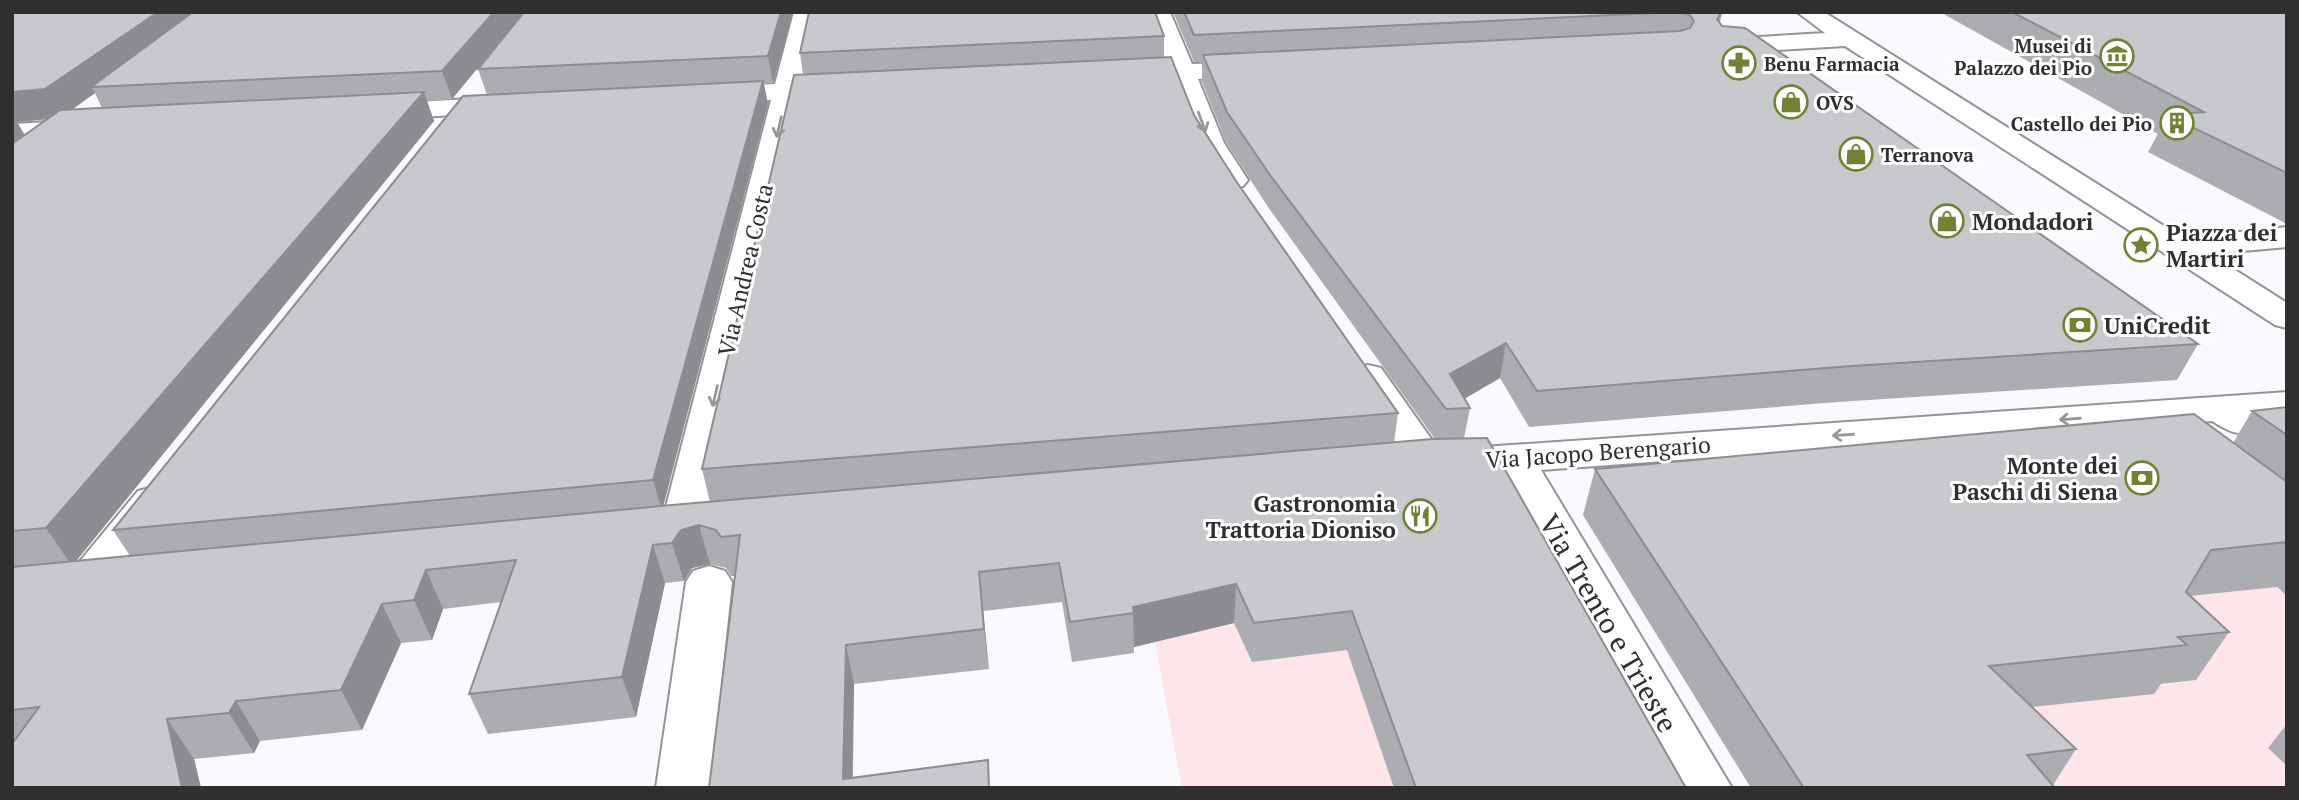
<svg xmlns="http://www.w3.org/2000/svg" width="2299" height="800" viewBox="0 0 2299 800" font-family="'PT Serif',serif">
<rect width="100%" height="100%" fill="#fafafe"/>
<g fill="#fde5ea">
<polygon points="2277,587 2287,596 2287,788 2035,788 1965,717 2195,680 2121,603"/>
<polygon points="1234,623 1359,649 1400,788 1182,788 1155,642"/>
</g>
<g fill="none" stroke-linecap="round" stroke-linejoin="round">
<defs>
<g id="minor">
<polygon points="794,12 816,12 801,83 842,81 851,84 855,89 851,94 797,99 705,526 698,536 683,541 668,536 661,526 771,100 713,103 704,101 700,95 704,89 713,87 775,84"/>
<path d="M1148 12H1170L1192 64 1255 62 1264 64 1267 69 1264 74 1255 76 1198 79 1224 143 1248 180 1243 186 1233 189 1223 186C1200 153 1187 118 1173 80L1126 83 1117 80 1113 75 1117 70 1167 66Z"/>
<polygon points="1797,12 1824,12 2183,238 2287,227 2287,247 2210,254 2287,303 2287,328 2275,325 1845,46 1725,53 1717,51 1713,46 1717,41 1725,39 1825,33"/>
<polygon points="506,97 515,99 519,105 515,111 378,120 369,118 365,112 369,106 378,104"/>
<polygon points="84,120 94,122 98,128 94,134 12,140 12,124"/>
<path d="M1368 365 1381 368 1439 450 2287 392V416L2259 418 2264 424 2258 432C2239 437 2228 431 2212 421L1541 470 1732 788H1677L1501 472C1473 473 1437 477 1411 470L1349 376 1355 368Z"/>
<polygon points="153,487 168,491 174,501 168,511 103,594 87,599 71,594 64,583 71,572 138,491"/>
<polygon points="709,566 725,571 732,582 710,788 656,788 686,582 693,571"/>
</g>
</defs>
<use href="#minor" stroke="#949397" stroke-width="4"/>
<use href="#minor" fill="#fff" fill-rule="evenodd"/>
</g>
<g fill="#abadb0" fill-rule="evenodd">
<path d="M12 12H524L452 99 427 101 434 121 76 561 130 556 113 530 487 95 478 69 793 12 773 83 764 84 768 104 663 506 710 502 702 469 803 74 800 53 1164 36V57L1194 115 1236 181 1398 413 1394 443 1435 439 1268 207 1226 142 1202 82V62H1194L1173 12H1722L1720 23 1722 26 2198 344 2177 380 1838 402 1529 427 1500 378 1464 399 1470 408 1464 438 1686 788H1394L1347 650 1252 662 1234 623 1134 647V653L1072 662 1062 602 983 611 989 669 854 684 853 778 991 788H709L735 576H731L726 568 710 564 692 568 684 581 665 583 636 717 488 734 469 694 501 602 443 609 432 640 401 643 362 730 260 741 254 753 194 759 201 788H12ZM95 93 102 108 73 109ZM47 119 25 135 17 122Z"/>
<polygon points="1940,12 2287,12 2287,224 2148,152 2158,134"/>
<polygon points="2287,407 2287,596 2277,587 2190,596 2229,632 2196,680 2161,684 2154,694 2032,707 2076,749 2053,785 2055,788 1751,788 1583,515 1595,469 2233,443 2252,411"/>
<polygon points="2287,724 2287,766 2268,748"/>
</g>
<g fill="#8b8d90">
<polygon points="158,12 206,12 91,87 95,93 60,118 17,122 28,142 12,155 12,92"/>
<polygon points="494,12 524,12 452,99 442,71"/>
<polygon points="781,12 793,12 773,83 768,56"/>
<polygon points="763,81 768,104 662,511 653,480"/>
<polygon points="424,92 434,121 72,566 46,528"/>
<polygon points="1506,343 1500,378 1445,410 1450,374"/>
<polygon points="699,525 710,564 692,568 684,581 672,543 681,530"/>
<polygon points="653,545 665,583 636,717 622,677"/>
<polygon points="426,570 443,609 432,640 414,600"/>
<polygon points="979,572 983,611 989,669 984,629"/>
<polygon points="1236,584 1234,623 1134,647 1133,607"/>
<polygon points="382,604 401,643 362,730 341,690"/>
<polygon points="846,645 854,684 852,788 843,779"/>
<polygon points="236,701 260,741 254,753 229,713"/>
<polygon points="167,719 194,759 201,788 182,788"/>
</g>
<g fill="#c7c9cd" stroke="#8b8d90" stroke-width="2">
<polygon points="12,12 158,12 45,89 12,92"/>
<polygon points="193,12 494,12 442,71 91,87"/>
<polygon points="524,12 781,12 768,56 478,69"/>
<polygon points="809,12 1155,12 1164,36 800,53"/>
<polygon points="1184,12 1676,12 1194,35"/>
<polygon points="1681,12 1722,12 1717,19 1722,26 1745,28 2198,344 1852,366 1537,391 1506,343 1450,374 1470,408 1446,409 1270,175 1227,112 1203,55 1680,31 1690,28 1694,21 1690,15"/>
<polygon points="2012,12 2287,12 2287,173 2167,115 2204,112"/>
<polygon points="1171,57 1194,115 1236,181 1398,413 702,469 794,75"/>
<polygon points="763,81 653,480 113,530 463,96"/>
<polygon points="424,92 46,528 12,531 12,144 60,110"/>
<polygon points="2287,407 2287,435 2252,411"/>
<polygon points="2194,414 2287,482 2287,542 2211,550 2186,592 2229,632 2178,637 2187,645 1989,666 2076,749 2027,755 2055,788 1804,788 1595,469"/>
<polygon points="1487,438 1686,788 1416,788 1352,611 1254,623 1236,584 1133,607 1134,613 1070,622 1059,563 979,572 984,629 846,645 843,779 988,760 989,788 709,788 740,535 721,537 716,530 699,525 681,530 672,543 653,545 622,677 469,694 516,560 426,570 414,600 382,604 341,690 236,701 229,713 167,719 182,788 12,788 12,744 39,707 12,710 12,567 672,505 1432,439"/>
</g>
<defs><path id="oneway-shaft" d="M-6 0H5M1.5-3L5.5 0L1.5 3" fill="none" stroke-width="1.6" stroke-linecap="round" stroke-linejoin="round" transform="scale(1.75)"/></defs>
<g stroke="#979798">
<use href="#oneway-shaft" transform="translate(1202 122) rotate(70)"/>
<use href="#oneway-shaft" transform="translate(779 127) rotate(103)"/>
<use href="#oneway-shaft" transform="translate(715 396) rotate(103)"/>
<use href="#oneway-shaft" transform="translate(2070 419) rotate(176)"/>
<use href="#oneway-shaft" transform="translate(1843 435) rotate(176)"/>
</g>
<defs>
<symbol id="museum-ring" viewBox="-11 -11 22 22"><circle r="9.5" fill="#fff" stroke="#6e8333" stroke-width="1.5"/><path d="M0-6L6-3V-2H-6V-3ZM-5-1h2V3h-2ZM-1-1h2V3h-2ZM3-1h2V3H3ZM-6 4H6V6H-6Z" fill="#6e8333"/></symbol>
<symbol id="pharmacy-ring" viewBox="-11 -11 22 22"><circle r="9.5" fill="#fff" stroke="#6e8333" stroke-width="1.5"/><path d="M-2-6h4v4h4v4h-4v4h-4v-4h-4v-4h4Z" fill="#6e8333"/></symbol>
<symbol id="shop-ring" viewBox="-11 -11 22 22"><circle r="9.5" fill="#fff" stroke="#6e8333" stroke-width="1.5"/><path d="M-5-2.5h2.3a2.7 3.5 0 0 1 5.4 0H5L5.5 6h-11ZM-1.5-2.5h3a1.5 2.3 0 0 0-3 0Z" fill="#6e8333"/></symbol>
<symbol id="building-ring" viewBox="-11 -11 22 22"><circle r="9.5" fill="#fff" stroke="#6e8333" stroke-width="1.5"/><path d="M-4-6H4V6H1V3H-1V6H-4ZM-2.5-4.3h1.7v1.8h-1.7ZM.8-4.3h1.7v1.8H.8ZM-2.5-1h1.7V.8h-1.7ZM.8-1h1.7V.8H.8Z" fill="#6e8333"/></symbol>
<symbol id="sight-ring" viewBox="-11 -11 22 22"><circle r="9.5" fill="#fff" stroke="#6e8333" stroke-width="1.5"/><path d="M0-6L1.8-2.2L6-1.7L2.9 1.2L3.7 5.4L0 3.3L-3.7 5.4L-2.9 1.2L-6-1.7L-1.8-2.2Z" fill="#6e8333"/></symbol>
<symbol id="bank-ring" viewBox="-11 -11 22 22"><circle r="9.5" fill="#fff" stroke="#6e8333" stroke-width="1.5"/><path d="M-6-4H6V4H-6ZM0-2.3a2.3 2.3 0 1 0 0 4.6a2.3 2.3 0 1 0 0-4.6Z" fill="#6e8333"/></symbol>
<symbol id="restaurant-ring" viewBox="-11 -11 22 22"><circle r="9.5" fill="#fff" stroke="#6e8333" stroke-width="1.5"/><path d="M-5-6h1v4h1v-4h1v4h1v-4h1v5L-1.5 .5V6h-2V.5L-5-1ZM5-6V6H3V1.5H1.5Q1.5-4 5-6Z" fill="#6e8333"/></symbol>
</defs>
<g fill-rule="evenodd">
<use href="#museum-ring" x="2098" y="37" width="38" height="38"/>
<use href="#pharmacy-ring" x="1720" y="44" width="38" height="38"/>
<use href="#shop-ring" x="1772" y="83" width="38" height="38"/>
<use href="#building-ring" x="2158" y="104" width="38" height="38"/>
<use href="#shop-ring" x="1837" y="135" width="38" height="38"/>
<use href="#shop-ring" x="1928" y="202" width="38" height="38"/>
<use href="#sight-ring" x="2122" y="226" width="38" height="38"/>
<use href="#bank-ring" x="2061" y="306" width="38" height="38"/>
<use href="#bank-ring" x="2123" y="459" width="38" height="38"/>
<use href="#restaurant-ring" x="1401" y="497" width="38" height="38"/>
</g>
<g text-anchor="middle" dominant-baseline="central" stroke-width="6" stroke-linejoin="round" paint-order="stroke">
<g font-size="19" font-weight="bold" fill="#2f2f31" stroke="#fff" text-anchor="start">
<text x="2092" y="45" text-anchor="end">Musei di<tspan x="2092" dy="22">Palazzo dei Pio</tspan></text>
<text x="1764" y="63">Benu Farmacia</text>
<text x="1816" y="102">OVS</text>
<text x="2152" y="123" text-anchor="end">Castello dei Pio</text>
<text x="1881" y="154">Terranova</text>
</g>
<g font-size="23" font-weight="bold" fill="#2f2f31" stroke="#fff" text-anchor="start">
<text x="1972" y="221">Mondadori</text>
<text x="2166" y="232">Piazza dei<tspan x="2166" dy="26">Martiri</tspan></text>
<text x="2104" y="325">UniCredit</text>
<text x="2118" y="465" text-anchor="end">Monte dei<tspan x="2118" dy="26">Paschi di Siena</tspan></text>
<text x="1396" y="503" text-anchor="end">Gastronomia<tspan x="1396" dy="26">Trattoria Dioniso</tspan></text>
</g>
<g font-size="23" fill="#2f2f31" stroke="#fff">
<text transform="translate(745 270) rotate(-77)">Via Andrea Costa</text>
<text transform="translate(1598 452) rotate(-4)">Via Jacopo Berengario</text>
</g>
<g font-size="28" fill="#2f2f31" stroke="#fff">
<text transform="translate(1609 623) rotate(60)">Via Trento e Trieste</text>
</g>
</g>
<rect width="2299" height="800" fill="none" stroke="#2f2f31" stroke-width="28"/>
</svg>
